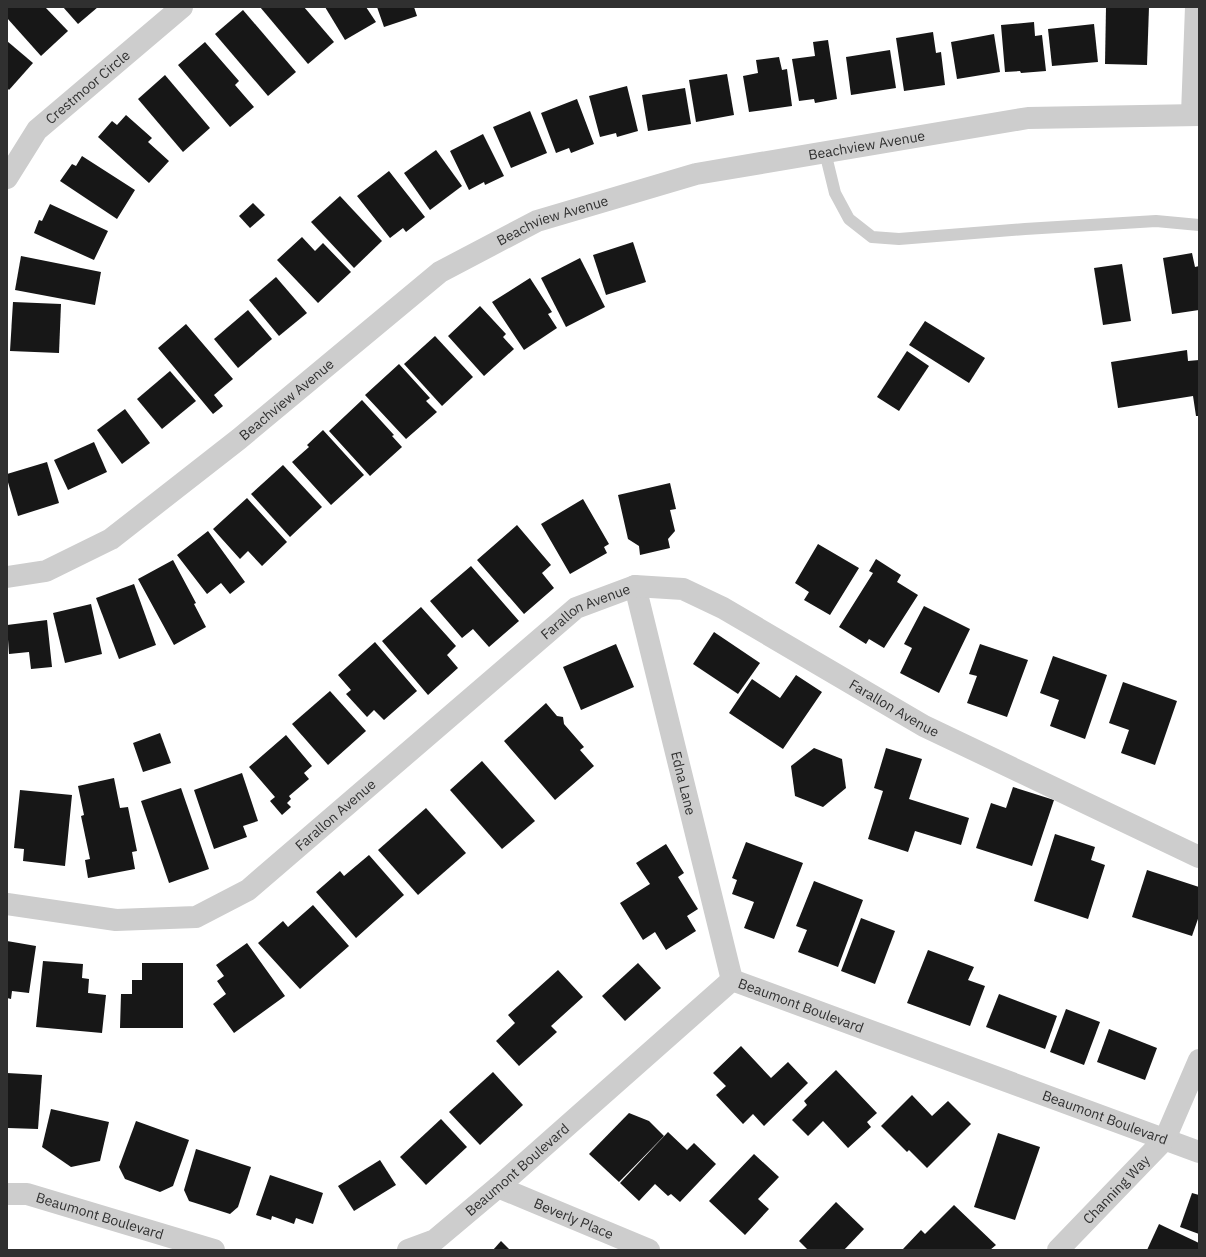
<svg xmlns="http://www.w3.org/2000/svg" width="1206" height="1257" viewBox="0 0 1206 1257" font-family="'IBM Plex Sans',sans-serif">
<rect width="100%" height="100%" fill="#fff"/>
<g fill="#171717">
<polygon points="7,7 45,7 68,31 41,56 7,18"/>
<polygon points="63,7 98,7 78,24"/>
<polygon points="260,7 304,7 334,42 308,64"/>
<polygon points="325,7 366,7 376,22 345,40"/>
<polygon points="377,7 414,7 417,16 384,27"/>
<polygon points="1106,7 1149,7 1147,65 1105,64"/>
<polygon points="243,10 296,72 268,96 215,34"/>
<polygon points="1034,22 1035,36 1042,35 1046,71 1021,73 1020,71 1005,72 1001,25"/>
<polygon points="1094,24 1098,62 1052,66 1048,29"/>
<polygon points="933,32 936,53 941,52 945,85 904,91 896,38"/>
<polygon points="994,34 1000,72 957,79 951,42"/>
<polygon points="828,40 837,99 815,103 814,99 799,101 792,59 815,56 813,42"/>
<polygon points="7,41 33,63 9,90 7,88"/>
<polygon points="205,42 239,81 235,85 254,107 230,127 178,65"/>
<polygon points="890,50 896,88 851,95 846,57"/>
<polygon points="779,57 782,70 787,69 792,106 749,112 743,76 758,73 756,60"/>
<polygon points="727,74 734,115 696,122 689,80"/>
<polygon points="165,75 210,128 183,152 138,99"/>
<polygon points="627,86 638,131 617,137 616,133 600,137 589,96"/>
<polygon points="685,88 691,124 648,131 642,95"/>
<polygon points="577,99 594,144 571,153 569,148 556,153 541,113"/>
<polygon points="530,111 547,153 511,168 493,127"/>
<polygon points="126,115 152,138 148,142 169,161 149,183 98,137 112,121 117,125"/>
<polygon points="483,134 504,176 485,185 484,182 469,190 450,151"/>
<polygon points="436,150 462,186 430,210 404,173"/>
<polygon points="82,156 135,190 117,219 60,181 72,164 76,166"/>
<polygon points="389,171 425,217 406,232 403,228 390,238 357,196"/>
<polygon points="340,196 382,241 354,268 311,222"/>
<polygon points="253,203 265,215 250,228 239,216"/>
<polygon points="50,204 108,231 94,260 34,233 39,220 42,221"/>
<polygon points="302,237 315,251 323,243 351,272 318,303 277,260"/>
<polygon points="633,242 646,282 606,295 593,255"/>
<polygon points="1192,253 1195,267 1199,266 1199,310 1172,314 1163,258"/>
<polygon points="21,256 101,272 95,305 15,290"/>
<polygon points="580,258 605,307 566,327 541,278"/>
<polygon points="1122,264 1131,321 1103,325 1094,268"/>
<polygon points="276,277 307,313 279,336 249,300"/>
<polygon points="530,278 552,312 548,314 557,328 524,350 492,302"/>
<polygon points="13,302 61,304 59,353 10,351"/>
<polygon points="480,306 506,334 503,337 514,349 484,376 448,336"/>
<polygon points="248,310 272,339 238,368 214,339"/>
<polygon points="925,321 985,358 969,383 909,345"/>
<polygon points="186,324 233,379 214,395 223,406 213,414 158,348"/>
<polygon points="435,336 473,377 442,406 404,364"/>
<polygon points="1187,350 1188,361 1199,360 1199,416 1196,416 1193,396 1118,408 1111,362"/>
<polygon points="907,351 929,366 899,411 877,397"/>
<polygon points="399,364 430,398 426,401 437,412 406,439 365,395"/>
<polygon points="170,371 196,401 162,429 137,399"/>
<polygon points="362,400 394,435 392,436 402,447 370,476 329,431"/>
<polygon points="125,409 150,443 122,464 97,430"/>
<polygon points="323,430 364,475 331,505 292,462 309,447 307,445"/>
<polygon points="94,442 107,472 68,490 54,460"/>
<polygon points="47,462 59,503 18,516 7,479 7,474"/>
<polygon points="283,465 322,507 290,537 251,494"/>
<polygon points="670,483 676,509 670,510 675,531 668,539 670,548 640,555 639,546 628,539 618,495"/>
<polygon points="247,498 287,542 262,566 248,551 240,559 213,529"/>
<polygon points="583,499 609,544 604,547 607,553 570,574 541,524"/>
<polygon points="517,525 551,565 542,573 554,588 524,614 477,560"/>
<polygon points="208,531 245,582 230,594 221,583 207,594 177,555"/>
<polygon points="818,544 859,568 830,615 804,600 809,592 795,583"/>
<polygon points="876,559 901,575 897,582 918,595 884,648 869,639 866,644 839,627 873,573 869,571"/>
<polygon points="173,560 196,603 194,604 206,627 174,645 138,579"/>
<polygon points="471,566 519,621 489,647 473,629 462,638 430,601"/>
<polygon points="134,584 156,645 119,659 96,598"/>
<polygon points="91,604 102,654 65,663 53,613"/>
<polygon points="924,606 970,629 939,693 900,673 912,648 904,644"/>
<polygon points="421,607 456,646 447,655 458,668 428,695 382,641"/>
<polygon points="47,620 52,667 31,669 29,652 9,654 7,625"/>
<polygon points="714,632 760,663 738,694 693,664"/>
<polygon points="375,642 417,691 384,720 374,710 367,717 346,694 351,690 338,675"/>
<polygon points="616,644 634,687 581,710 563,667"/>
<polygon points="980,644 1028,660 1007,717 967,703 977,676 969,674"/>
<polygon points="1053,656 1107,675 1085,739 1050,726 1059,700 1040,693"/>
<polygon points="796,675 822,692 783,749 729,713 752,679 780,698"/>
<polygon points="1123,682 1177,701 1155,765 1121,753 1129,730 1109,723"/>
<polygon points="330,691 366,731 328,765 292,724"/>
<polygon points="546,703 557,716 563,717 564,724 584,747 580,750 594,766 555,800 504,741"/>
<polygon points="160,733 171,763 143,772 133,743"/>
<polygon points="286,735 312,766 304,773 309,779 289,796 291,799 287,803 291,807 282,815 270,801 275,797 249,767"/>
<polygon points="814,748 842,759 846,788 823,807 795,796 791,766"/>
<polygon points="886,748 922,759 909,799 969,818 961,845 915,831 908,852 868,839 883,791 874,788"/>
<polygon points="482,761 535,821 502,849 450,790"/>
<polygon points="242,773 258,821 243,826 247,837 214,849 194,790"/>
<polygon points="114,778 120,808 128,807 137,851 132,852 135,869 88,878 85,860 90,859 81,816 84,815 78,786"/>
<polygon points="1013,787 1054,800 1032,866 976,848 991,803 1006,808"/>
<polygon points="181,788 209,869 169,883 141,801"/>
<polygon points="20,790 72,795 65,866 23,861 24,849 14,848"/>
<polygon points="426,808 466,853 418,895 378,850"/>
<polygon points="1055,834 1095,847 1091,860 1105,865 1088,919 1034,901"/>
<polygon points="746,842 803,863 774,939 744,928 754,902 732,894 737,880 732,878"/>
<polygon points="666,844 684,873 678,877 698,909 687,916 696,931 666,950 655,932 643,940 620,903 650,884 636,863"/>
<polygon points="369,855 404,895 356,938 316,892 340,871 344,876"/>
<polygon points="1147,870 1199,887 1199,916 1192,936 1132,917"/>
<polygon points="814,881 863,900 838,967 798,952 807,930 796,926"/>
<polygon points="313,905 349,946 300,989 258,943 283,921 288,927"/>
<polygon points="861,918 895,931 875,984 841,971"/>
<polygon points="7,941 36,946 29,993 12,991 11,999 7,998"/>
<polygon points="247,943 285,996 234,1033 213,1004 226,994 217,981 224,976 216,965"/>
<polygon points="928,950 974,967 968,980 985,986 970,1026 907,1003"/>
<polygon points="43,961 83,964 82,978 89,979 88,993 106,995 102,1033 36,1027"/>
<polygon points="142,963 183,963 183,1028 120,1028 121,994 132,994 132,980 142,980"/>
<polygon points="638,963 661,988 625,1021 602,996"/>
<polygon points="558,970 583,997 551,1026 557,1032 519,1066 496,1041 515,1023 508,1015"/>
<polygon points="999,994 1057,1016 1045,1049 986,1027"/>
<polygon points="1066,1009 1100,1022 1084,1065 1050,1052"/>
<polygon points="1109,1029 1157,1048 1145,1080 1097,1062"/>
<polygon points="741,1046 771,1078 788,1062 808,1083 764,1126 753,1114 743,1124 716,1095 726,1086 713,1073"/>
<polygon points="836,1070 877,1113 867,1122 871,1127 848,1148 823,1121 808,1136 792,1120 807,1105 804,1101"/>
<polygon points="493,1072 523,1105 480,1145 449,1112"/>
<polygon points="7,1073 42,1075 38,1129 8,1128"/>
<polygon points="912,1095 932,1116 948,1101 971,1124 927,1168 909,1150 907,1152 881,1126"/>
<polygon points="51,1109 109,1122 100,1161 71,1167 42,1147"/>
<polygon points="629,1113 649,1121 664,1136 619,1182 589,1154"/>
<polygon points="441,1119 467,1147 426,1185 400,1157"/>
<polygon points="136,1121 189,1140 173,1186 160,1192 125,1179 119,1167"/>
<polygon points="668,1132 687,1150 694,1143 716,1164 680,1202 671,1194 668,1196 655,1184 639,1201 620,1183"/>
<polygon points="998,1133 1040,1147 1015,1220 974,1207"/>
<polygon points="196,1149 251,1167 238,1207 230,1214 189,1201 184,1190"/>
<polygon points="754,1154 779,1177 758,1199 769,1209 745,1235 709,1201"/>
<polygon points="380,1160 396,1185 354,1211 338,1186"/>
<polygon points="270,1175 323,1193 313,1224 296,1218 294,1224 272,1216 271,1220 256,1215"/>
<polygon points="1192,1193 1199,1195 1199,1234 1180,1227"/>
<polygon points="836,1202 864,1229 844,1250 808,1250 799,1241"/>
<polygon points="954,1205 996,1245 990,1250 905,1250 903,1249 921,1230 925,1234"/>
<polygon points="1159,1224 1199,1243 1199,1250 1147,1250"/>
<polygon points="501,1241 510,1250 493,1250"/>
</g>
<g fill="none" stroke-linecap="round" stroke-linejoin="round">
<polyline stroke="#cdcdcd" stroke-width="12" points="825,152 835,193 849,219 872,237 899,239 1025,229 1156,221 1199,225"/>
<g stroke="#cdcdcd" stroke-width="22">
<polyline points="1192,114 1196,7"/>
<path id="s1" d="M7 178 37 130 182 7"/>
<path id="s2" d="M7 577 46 571 111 539 239 439 440 272 537 221 696 174 1028 118 1199 115"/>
<path id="s3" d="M635 586 732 980"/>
<path id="s4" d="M7 904 116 920 196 917 248 890 576 608 635 586 683 589 723 608 924 726 1199 857"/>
<path id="s5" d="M498 1187 649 1250"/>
<path id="s6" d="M7 1194H27L214 1250"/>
<path id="s7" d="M408 1250 435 1240 498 1187 732 980 1199 1152"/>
<path id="s8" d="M1058 1250 1165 1139 1199 1060"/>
</g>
</g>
<g text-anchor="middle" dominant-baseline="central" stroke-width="4" stroke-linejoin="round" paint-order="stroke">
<g font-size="14" fill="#303030" stroke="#fff">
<text stroke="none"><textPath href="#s1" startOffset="123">Crestmoor Circle</textPath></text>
<text stroke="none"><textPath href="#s2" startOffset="984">Beachview Avenue</textPath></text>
<text stroke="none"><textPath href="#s2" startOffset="660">Beachview Avenue</textPath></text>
<text stroke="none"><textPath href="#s2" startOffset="336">Beachview Avenue</textPath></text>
<text stroke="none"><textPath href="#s4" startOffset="688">Farallon Avenue</textPath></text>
<text stroke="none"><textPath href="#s4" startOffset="1035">Farallon Avenue</textPath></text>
<text stroke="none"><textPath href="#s3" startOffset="203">Edna Lane</textPath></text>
<text stroke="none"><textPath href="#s4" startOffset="364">Farallon Avenue</textPath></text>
<text stroke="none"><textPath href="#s7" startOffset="497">Beaumont Boulevard</textPath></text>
<text stroke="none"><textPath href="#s7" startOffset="821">Beaumont Boulevard</textPath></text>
<text stroke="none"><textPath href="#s7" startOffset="137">Beaumont Boulevard</textPath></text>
<text stroke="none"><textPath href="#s8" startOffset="84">Channing Way</textPath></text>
<text stroke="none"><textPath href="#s6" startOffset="96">Beaumont Boulevard</textPath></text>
<text stroke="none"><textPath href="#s5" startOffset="82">Beverly Place</textPath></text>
</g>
</g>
<rect width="1206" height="1257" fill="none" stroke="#303030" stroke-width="16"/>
</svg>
